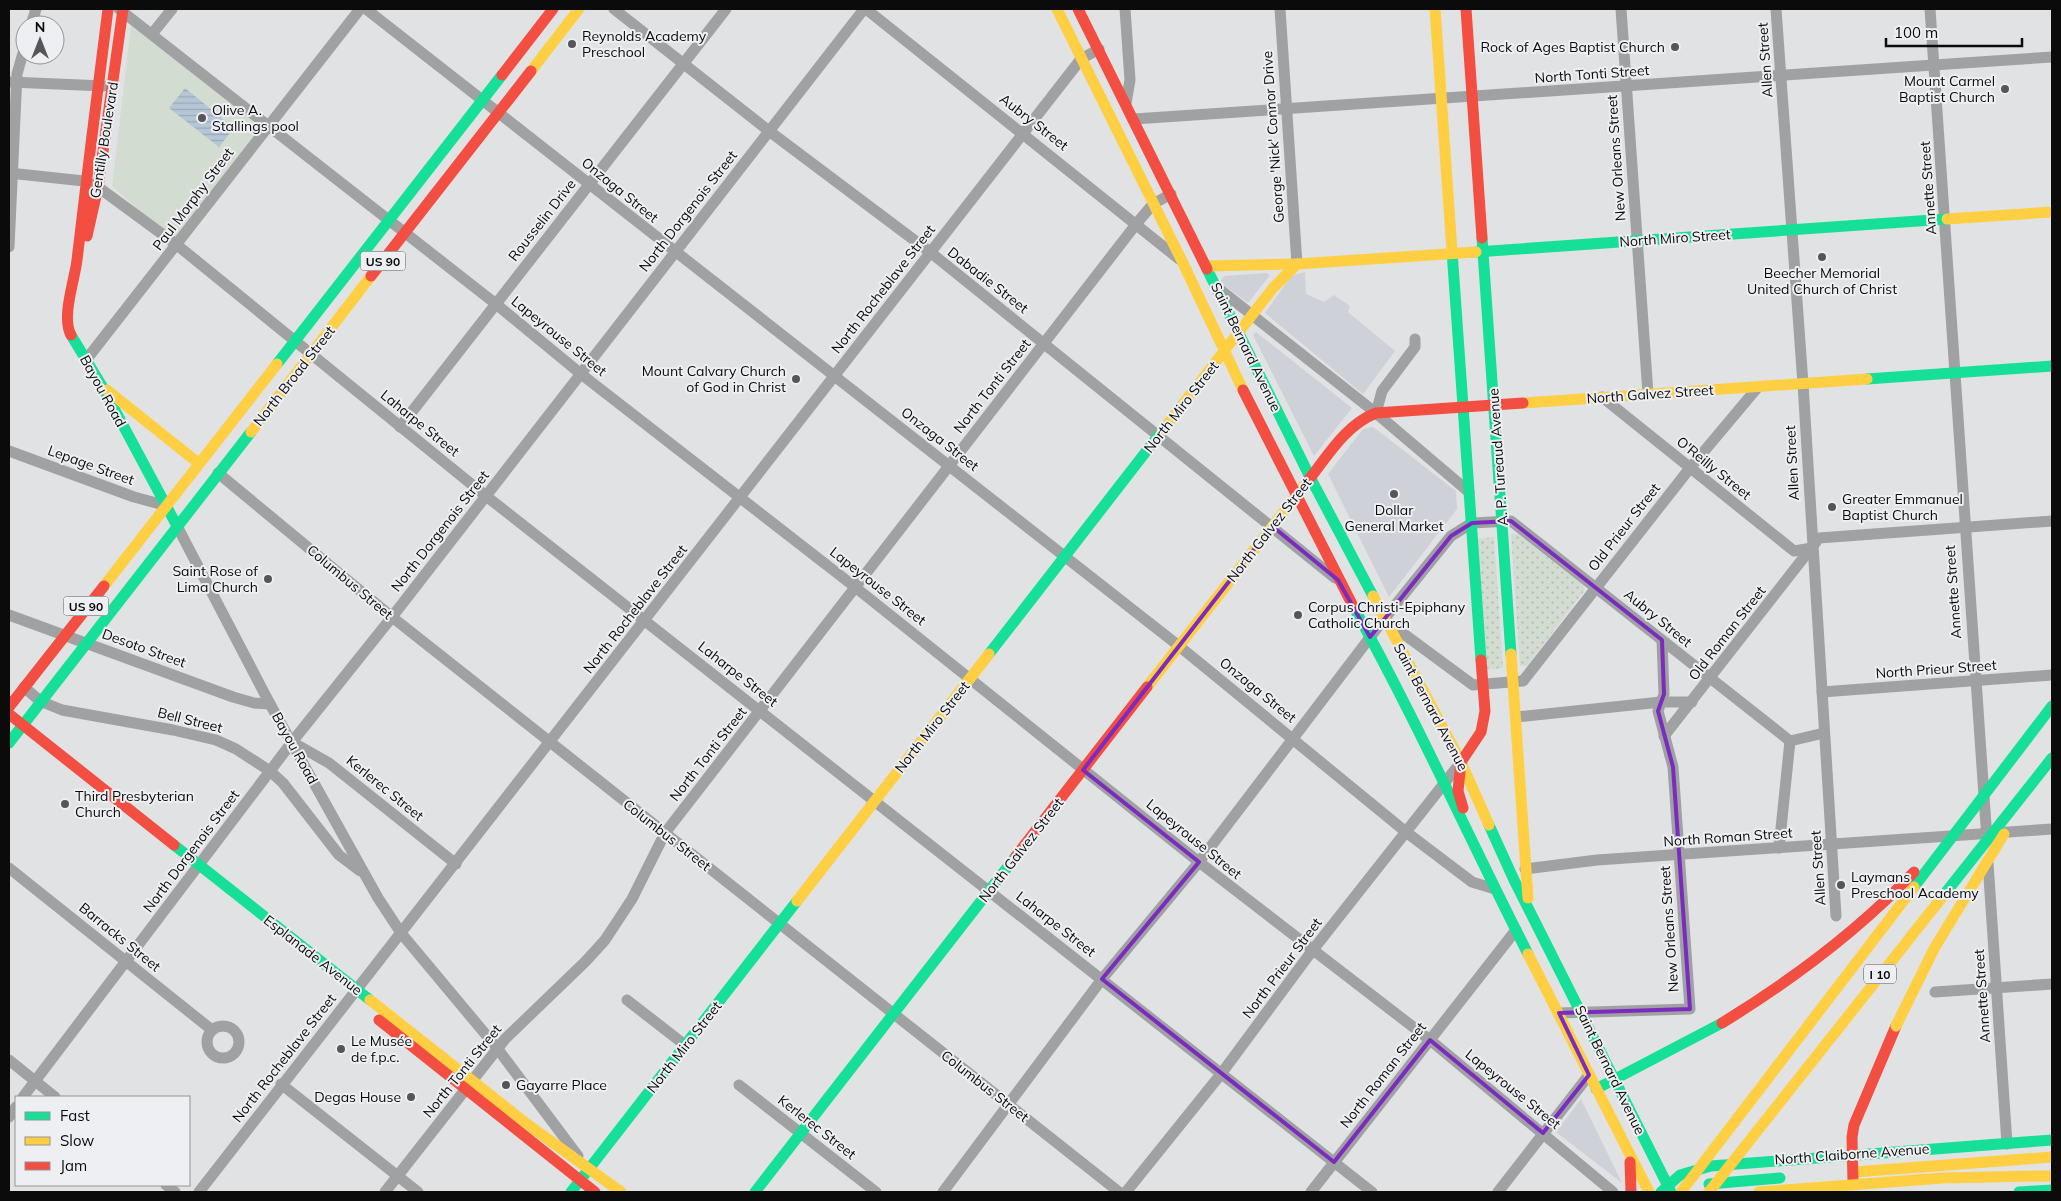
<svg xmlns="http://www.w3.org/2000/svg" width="2061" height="1201" viewBox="0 0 2061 1201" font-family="Mulish,sans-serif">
<defs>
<pattern id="grass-dots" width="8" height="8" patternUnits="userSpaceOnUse" patternTransform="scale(1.25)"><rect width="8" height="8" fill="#d2dcd1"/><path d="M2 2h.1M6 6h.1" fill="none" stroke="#b3bbb2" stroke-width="1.8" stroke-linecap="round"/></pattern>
<pattern id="water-rules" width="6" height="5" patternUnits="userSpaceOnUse" patternTransform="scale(1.25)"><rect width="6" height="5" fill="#b5c6d7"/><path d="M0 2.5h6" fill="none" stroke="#9aa9b7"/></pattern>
</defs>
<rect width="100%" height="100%" fill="#e1e2e4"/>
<g fill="#ced1d7">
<polygon points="1305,272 1306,294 1324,302 1334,295 1350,306 1348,312 1395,351 1363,394 1265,313 1289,279 1294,275"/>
<polygon points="1266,273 1270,275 1248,303 1220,282 1224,276"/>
<polygon points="1256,332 1352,408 1314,456 1253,335"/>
<polygon points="1373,427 1456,491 1457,509 1389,597 1328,474 1363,429"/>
<polygon points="1581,1099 1622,1183 1556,1132"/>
</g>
<g fill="url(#grass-dots)">
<polygon points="1511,534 1518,534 1584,586 1584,591 1527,666 1520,666"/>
<polygon points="1494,537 1503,668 1487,670 1478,539"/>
</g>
<polygon fill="#d2dcd1" points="131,26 268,125 177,245 112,186"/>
<polygon fill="url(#water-rules)" points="185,88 234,128 219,147 169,108"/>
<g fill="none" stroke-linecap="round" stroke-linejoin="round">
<g stroke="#a0a1a2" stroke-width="11">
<polyline points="119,9 496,304 581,374 855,587 1199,862 1430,1040 1613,1192"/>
<polyline points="366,9 1179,646 1406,832 1472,882 1495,889"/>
<polyline points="614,9 769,131 930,252 1335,578"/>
<polyline points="866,9 1179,259"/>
<polyline points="1125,9 1130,80 1126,103"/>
<polyline points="1280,9 1297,264"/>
<polyline points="1621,9 1648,394"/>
<polyline points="1776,9 1803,384 1836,916"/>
<polyline points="1930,9 1987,840"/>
<polyline points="31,25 36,9"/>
<polyline points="152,34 172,9"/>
<polyline points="10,82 104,86"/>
<polyline points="1134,119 2052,57"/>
<polyline points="9,173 84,181 98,187 177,245 486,496 1372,1192"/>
<polyline points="9,247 17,74 25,46"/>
<polyline points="1218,288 1376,413 1469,492"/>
<polyline points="86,360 360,9"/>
<polyline points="1602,397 1794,551 1812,548"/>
<polyline points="1376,413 1382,391 1415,347 1415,339"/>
<polyline points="400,427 726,9"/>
<polyline points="9,451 134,497 164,505"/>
<polyline points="218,473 392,617 1119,1192"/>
<polyline points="177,526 270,704 378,898 401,933 497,1048 578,1156"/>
<polyline points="9,615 233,697 254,703 270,704"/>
<polyline points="1389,623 1473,685 1523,681 1690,468 1758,387"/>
<polyline points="24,687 40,701 62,710 173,730 216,740 236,749 270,771 283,783 339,855 360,871"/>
<polyline points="1822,692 2052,675"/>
<polyline points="1516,717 1661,702 1692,702"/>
<polyline points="1664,736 1819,538 2052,521"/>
<polyline points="292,742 329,763 456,864"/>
<polyline points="1779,848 1790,741"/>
<polyline points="1988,863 2007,1144"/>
<polyline points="9,868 212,1030"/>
<polyline points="1525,869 1597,860 2052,829"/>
<polyline points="1935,992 2052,984"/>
<polyline points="627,1000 685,1045"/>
<polyline points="1559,1013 1690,1009 1673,767 1658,711 1664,694 1662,640"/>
<circle cx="223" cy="1042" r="16"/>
<polyline points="9,1060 55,1097"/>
<polyline points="281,1084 418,1192"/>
<polyline points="739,1085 876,1192"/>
<polyline points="23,1097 292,742 392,617 864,9"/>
<polyline points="9,1117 16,1107"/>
<polyline points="166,1185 175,1192"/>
<polyline points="199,1192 1081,59 1099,49"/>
<polyline points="385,1192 505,1039 586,961 605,940 632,899 665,833 1137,223 1153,204 1171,194"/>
<polyline points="943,1192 1102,979 1199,862 1384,619 1451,536 1472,523 1511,521 1790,741 1824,733"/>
<polyline points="1126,1192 1221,1074 1312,951 1461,762"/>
<polyline points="1311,1192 1516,930"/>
<polyline points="1498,1192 1589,1075"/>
</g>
<g stroke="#16e098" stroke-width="11">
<polyline points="1482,238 1511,654"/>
<polyline points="1452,251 1481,660"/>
<polyline points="1476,252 1947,219"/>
<polyline points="1207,269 1310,477 1373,596"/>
<polyline points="71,335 102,386 177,526"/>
<polyline points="277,364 502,75"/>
<polyline points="1867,379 2052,366"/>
<path d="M1353 606C1416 719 1469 838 1528 954"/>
<polyline points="989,654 1162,431"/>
<polyline points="9,743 251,432"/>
<polyline points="1489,825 1514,880 1671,1192"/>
<polyline points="174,845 370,1000"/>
<polyline points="1596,1089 1722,1023"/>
<polyline points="571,1192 797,901"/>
<polyline points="755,1192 1016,856"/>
<polyline points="1661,1192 1680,1175 1711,1166 2052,1140"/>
<polyline points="2019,1192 2052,1190"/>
</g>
<g stroke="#ffcf43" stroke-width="11">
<polyline points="1057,9 1182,261 1243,390"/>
<polyline points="1435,9 1452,251"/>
<polyline points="531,71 579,9"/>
<polyline points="1947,219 2052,212"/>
<polyline points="1206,266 1297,264"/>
<polyline points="107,390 197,462"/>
<polyline points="1523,403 1867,379"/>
<polyline points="1162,431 1273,288 1297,264 1476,252"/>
<polyline points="251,432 371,276"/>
<polyline points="104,586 277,364"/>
<polyline points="1373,596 1461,762 1489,825"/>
<polyline points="1511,654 1528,898"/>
<polyline points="1147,687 1307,482"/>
<polyline points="797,901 989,654"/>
<polyline points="1528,954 1649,1192"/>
<polyline points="370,1000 527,1124 621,1192"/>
<polyline points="1854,1172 2052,1157"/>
<polyline points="2039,1176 2052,1176"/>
</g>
<g stroke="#f24e42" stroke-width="11">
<polyline points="1078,9 1207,269"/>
<polyline points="1466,9 1482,238"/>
<polyline points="502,75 553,9"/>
<polyline points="87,236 98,187 123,9"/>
<polyline points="371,276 531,71"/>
<path d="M71 335C61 317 75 279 77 260 87 176 97 93 108 9"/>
<polyline points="1243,390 1353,606"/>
<path d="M1307 482C1327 457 1345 425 1376 413L1523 403"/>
<polyline points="9,707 104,586"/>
<polyline points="9,714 174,845"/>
<polyline points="1463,808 1458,791 1461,762 1481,732 1485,711 1481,660"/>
<polyline points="1016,856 1147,687"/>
<polyline points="379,1020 595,1192"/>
<polyline points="1630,1162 1631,1192"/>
<polyline points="1853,1184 1852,1137 1854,1125 1896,1026"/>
</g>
<g stroke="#16e098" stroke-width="11">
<polyline points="1914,887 2052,706"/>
<polyline points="1943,896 2052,758"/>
<polyline points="1709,1184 1780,1178"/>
</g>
<g stroke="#ffcf43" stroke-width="11">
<polyline points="1896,1026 1935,947 2004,834"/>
<polyline points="1681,1192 1914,887"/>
<polyline points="1709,1192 1943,896"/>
<polyline points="1759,1192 1943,1178 2039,1176"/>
</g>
<path stroke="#f24e42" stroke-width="11" d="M1722 1023C1792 980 1857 932 1914 872"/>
</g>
<path fill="none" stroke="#7b2cbf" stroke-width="4" stroke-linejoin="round" d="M1511 521 1662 640 1664 694 1658 711 1673 767 1690 1009 1559 1013 1589 1075 1543 1133 1430 1040 1334 1162 1102 979 1199 862 1083 770 1272 526 1338 580 1370 637 1451 536 1472 523Z"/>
<g fill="#565658" stroke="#eeeff2" stroke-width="2">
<circle cx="572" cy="44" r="5"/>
<circle cx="1675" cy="47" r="5"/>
<circle cx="2005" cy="89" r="5"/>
<circle cx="202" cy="118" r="5"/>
<circle cx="1822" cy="257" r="5"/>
<circle cx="796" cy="379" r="5"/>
<circle cx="1394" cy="494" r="5"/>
<circle cx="1832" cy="507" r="5"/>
<circle cx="268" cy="579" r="5"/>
<circle cx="1298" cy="615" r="5"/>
<circle cx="65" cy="804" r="5"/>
<circle cx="1841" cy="885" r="5"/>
<circle cx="341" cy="1049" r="5"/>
<circle cx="506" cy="1085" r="5"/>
<circle cx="411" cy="1097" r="5"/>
</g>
<g text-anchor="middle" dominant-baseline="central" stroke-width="4" stroke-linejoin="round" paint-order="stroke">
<g fill="#eeeff2" stroke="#4f4f51" stroke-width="1">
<rect x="360.5" y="251.5" width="45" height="19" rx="4"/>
<rect x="63.5" y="596.5" width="45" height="19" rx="4"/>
<rect x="1864" y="964.5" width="32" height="19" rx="4"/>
</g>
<g font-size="12" font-weight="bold" fill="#0b0b0c">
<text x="383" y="261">US 90</text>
<text x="86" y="606">US 90</text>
<text x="1880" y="974">I 10</text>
</g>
<g font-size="14" fill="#0b0b0c" stroke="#eeeff2" text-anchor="start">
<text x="582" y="36">Reynolds Academy<tspan x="582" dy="16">Preschool</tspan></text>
<text x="1665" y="47" text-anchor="end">Rock of Ages Baptist Church</text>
<text x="1995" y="81" text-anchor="end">Mount Carmel<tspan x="1995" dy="16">Baptist Church</tspan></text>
<text x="212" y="110">Olive A.<tspan x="212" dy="16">Stallings pool</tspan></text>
<text x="1822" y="273" text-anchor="middle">Beecher Memorial<tspan x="1822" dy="16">United Church of Christ</tspan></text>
<text x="786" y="371" text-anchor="end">Mount Calvary Church<tspan x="786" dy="16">of God in Christ</tspan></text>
<text x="1842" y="499">Greater Emmanuel<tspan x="1842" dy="16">Baptist Church</tspan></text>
<text x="1394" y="510" text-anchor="middle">Dollar<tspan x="1394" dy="16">General Market</tspan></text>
<text x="258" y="571" text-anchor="end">Saint Rose of<tspan x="258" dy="16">Lima Church</tspan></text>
<text x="1308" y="607">Corpus Christi-Epiphany<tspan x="1308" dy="16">Catholic Church</tspan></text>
<text x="75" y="796">Third Presbyterian<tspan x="75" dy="16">Church</tspan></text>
<text x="1851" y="877">Laymans<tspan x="1851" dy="16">Preschool Academy</tspan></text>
<text x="351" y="1041">Le Musée<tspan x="351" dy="16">de f.p.c.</tspan></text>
<text x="516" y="1085">Gayarre Place</text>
<text x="401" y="1097" text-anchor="end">Degas House</text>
</g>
<g font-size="14" fill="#0b0b0c" stroke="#eeeff2">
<text transform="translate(1765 60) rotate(-94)">Allen Street</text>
<text transform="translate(1592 74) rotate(-4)">North Tonti Street</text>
<text transform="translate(1034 122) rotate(38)">Aubry Street</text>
<text transform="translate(1273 137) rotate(-94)">George 'Nick' Connor Drive</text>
<text transform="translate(104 140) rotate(-81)">Gentilly Boulevard</text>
<text transform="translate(1616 158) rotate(-94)">New Orleans Street</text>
<text transform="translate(1928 188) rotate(-94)">Annette Street</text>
<text transform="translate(620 190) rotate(39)">Onzaga Street</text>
<text transform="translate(193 199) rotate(-53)">Paul Morphy Street</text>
<text transform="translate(688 211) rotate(-52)">North Dorgenois Street</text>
<text transform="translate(542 220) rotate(-52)">Rousselin Drive</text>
<text transform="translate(1675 238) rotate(-4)">North Miro Street</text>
<text transform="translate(988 280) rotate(38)">Dabadie Street</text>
<text transform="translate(883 289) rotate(-52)">North Rocheblave Street</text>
<text transform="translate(559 336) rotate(39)">Lapeyrouse Street</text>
<text transform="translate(1246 347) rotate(64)">Saint Bernard Avenue</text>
<text transform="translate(294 376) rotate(-52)">North Broad Street</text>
<text transform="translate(992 386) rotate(-52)">North Tonti Street</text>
<text transform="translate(103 391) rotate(61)">Bayou Road</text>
<text transform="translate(1650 394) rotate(-4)">North Galvez Street</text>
<text transform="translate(1181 407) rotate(-52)">North Miro Street</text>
<text transform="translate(420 423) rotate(39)">Laharpe Street</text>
<text transform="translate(940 439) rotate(38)">Onzaga Street</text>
<text transform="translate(1498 457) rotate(-94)">A. P. Tureaud Avenue</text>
<text transform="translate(1792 463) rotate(-93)">Allen Street</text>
<text transform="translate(91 465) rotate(20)">Lepage Street</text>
<text transform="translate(1714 468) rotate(39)">O'Reilly Street</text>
<text transform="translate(1624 527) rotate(-52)">Old Prieur Street</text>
<text transform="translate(1269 530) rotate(-52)">North Galvez Street</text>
<text transform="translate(440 531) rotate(-52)">North Dorgenois Street</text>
<text transform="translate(350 582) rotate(40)">Columbus Street</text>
<text transform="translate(878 586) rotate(38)">Lapeyrouse Street</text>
<text transform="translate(1953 592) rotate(-94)">Annette Street</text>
<text transform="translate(635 609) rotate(-52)">North Rocheblave Street</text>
<text transform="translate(1658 618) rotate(39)">Aubry Street</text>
<text transform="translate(1727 633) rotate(-52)">Old Roman Street</text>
<text transform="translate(144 648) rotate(20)">Desoto Street</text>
<text transform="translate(1936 669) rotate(-4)">North Prieur Street</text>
<text transform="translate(738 674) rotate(38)">Laharpe Street</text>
<text transform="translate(1258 690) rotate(39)">Onzaga Street</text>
<text transform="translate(1431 707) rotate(62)">Saint Bernard Avenue</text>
<text transform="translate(190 720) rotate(14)">Bell Street</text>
<text transform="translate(932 727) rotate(-52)">North Miro Street</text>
<text transform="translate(295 748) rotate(61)">Bayou Road</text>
<text transform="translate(708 754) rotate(-52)">North Tonti Street</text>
<text transform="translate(385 788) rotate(39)">Kerlerec Street</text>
<text transform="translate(667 835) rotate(38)">Columbus Street</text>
<text transform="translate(1728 837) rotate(-4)">North Roman Street</text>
<text transform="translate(1194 839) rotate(39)">Lapeyrouse Street</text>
<text transform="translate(1021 850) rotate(-52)">North Galvez Street</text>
<text transform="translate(191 851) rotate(-53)">North Dorgenois Street</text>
<text transform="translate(1818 868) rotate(-94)">Allen Street</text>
<text transform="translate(1056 924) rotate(38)">Laharpe Street</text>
<text transform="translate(1669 929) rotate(-94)">New Orleans Street</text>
<text transform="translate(120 937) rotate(39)">Barracks Street</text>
<text transform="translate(313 955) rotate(38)">Esplanade Avenue</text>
<text transform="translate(1282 968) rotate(-53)">North Prieur Street</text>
<text transform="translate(1982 996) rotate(-94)">Annette Street</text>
<text transform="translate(684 1047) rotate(-52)">North Miro Street</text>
<text transform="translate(284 1058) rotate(-52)">North Rocheblave Street</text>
<text transform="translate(1610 1070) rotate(64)">Saint Bernard Avenue</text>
<text transform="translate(462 1071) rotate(-51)">North Tonti Street</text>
<text transform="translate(1383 1075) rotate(-52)">North Roman Street</text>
<text transform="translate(985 1086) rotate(38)">Columbus Street</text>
<text transform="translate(1513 1089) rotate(39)">Lapeyrouse Street</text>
<text transform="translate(817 1127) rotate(38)">Kerlerec Street</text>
<text transform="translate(1852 1154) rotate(-4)">North Claiborne Avenue</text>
</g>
</g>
<rect width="2061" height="1201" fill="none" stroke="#0b0b0c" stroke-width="20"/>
<rect x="15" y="1096" width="175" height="90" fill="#eeeff2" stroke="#939496"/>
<rect x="25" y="1112" width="25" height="8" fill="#16e098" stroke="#939496"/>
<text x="60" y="1121" font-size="15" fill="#0b0b0c">Fast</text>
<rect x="25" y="1137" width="25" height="8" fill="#ffcf43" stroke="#939496"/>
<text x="60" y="1146" font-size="15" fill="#0b0b0c">Slow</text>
<rect x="25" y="1162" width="25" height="8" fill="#f24e42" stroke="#939496"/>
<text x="60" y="1171" font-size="15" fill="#0b0b0c">Jam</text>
<g transform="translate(40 40)"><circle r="24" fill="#eeeff2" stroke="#939496"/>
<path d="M0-4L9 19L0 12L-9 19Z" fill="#565658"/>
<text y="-8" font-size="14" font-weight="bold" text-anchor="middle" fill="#0b0b0c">N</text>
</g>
<path d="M1886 38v8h136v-8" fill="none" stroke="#0b0b0c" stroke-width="2.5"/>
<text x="1894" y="38" font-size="15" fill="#0b0b0c" stroke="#eeeff2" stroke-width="4" paint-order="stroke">100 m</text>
</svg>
